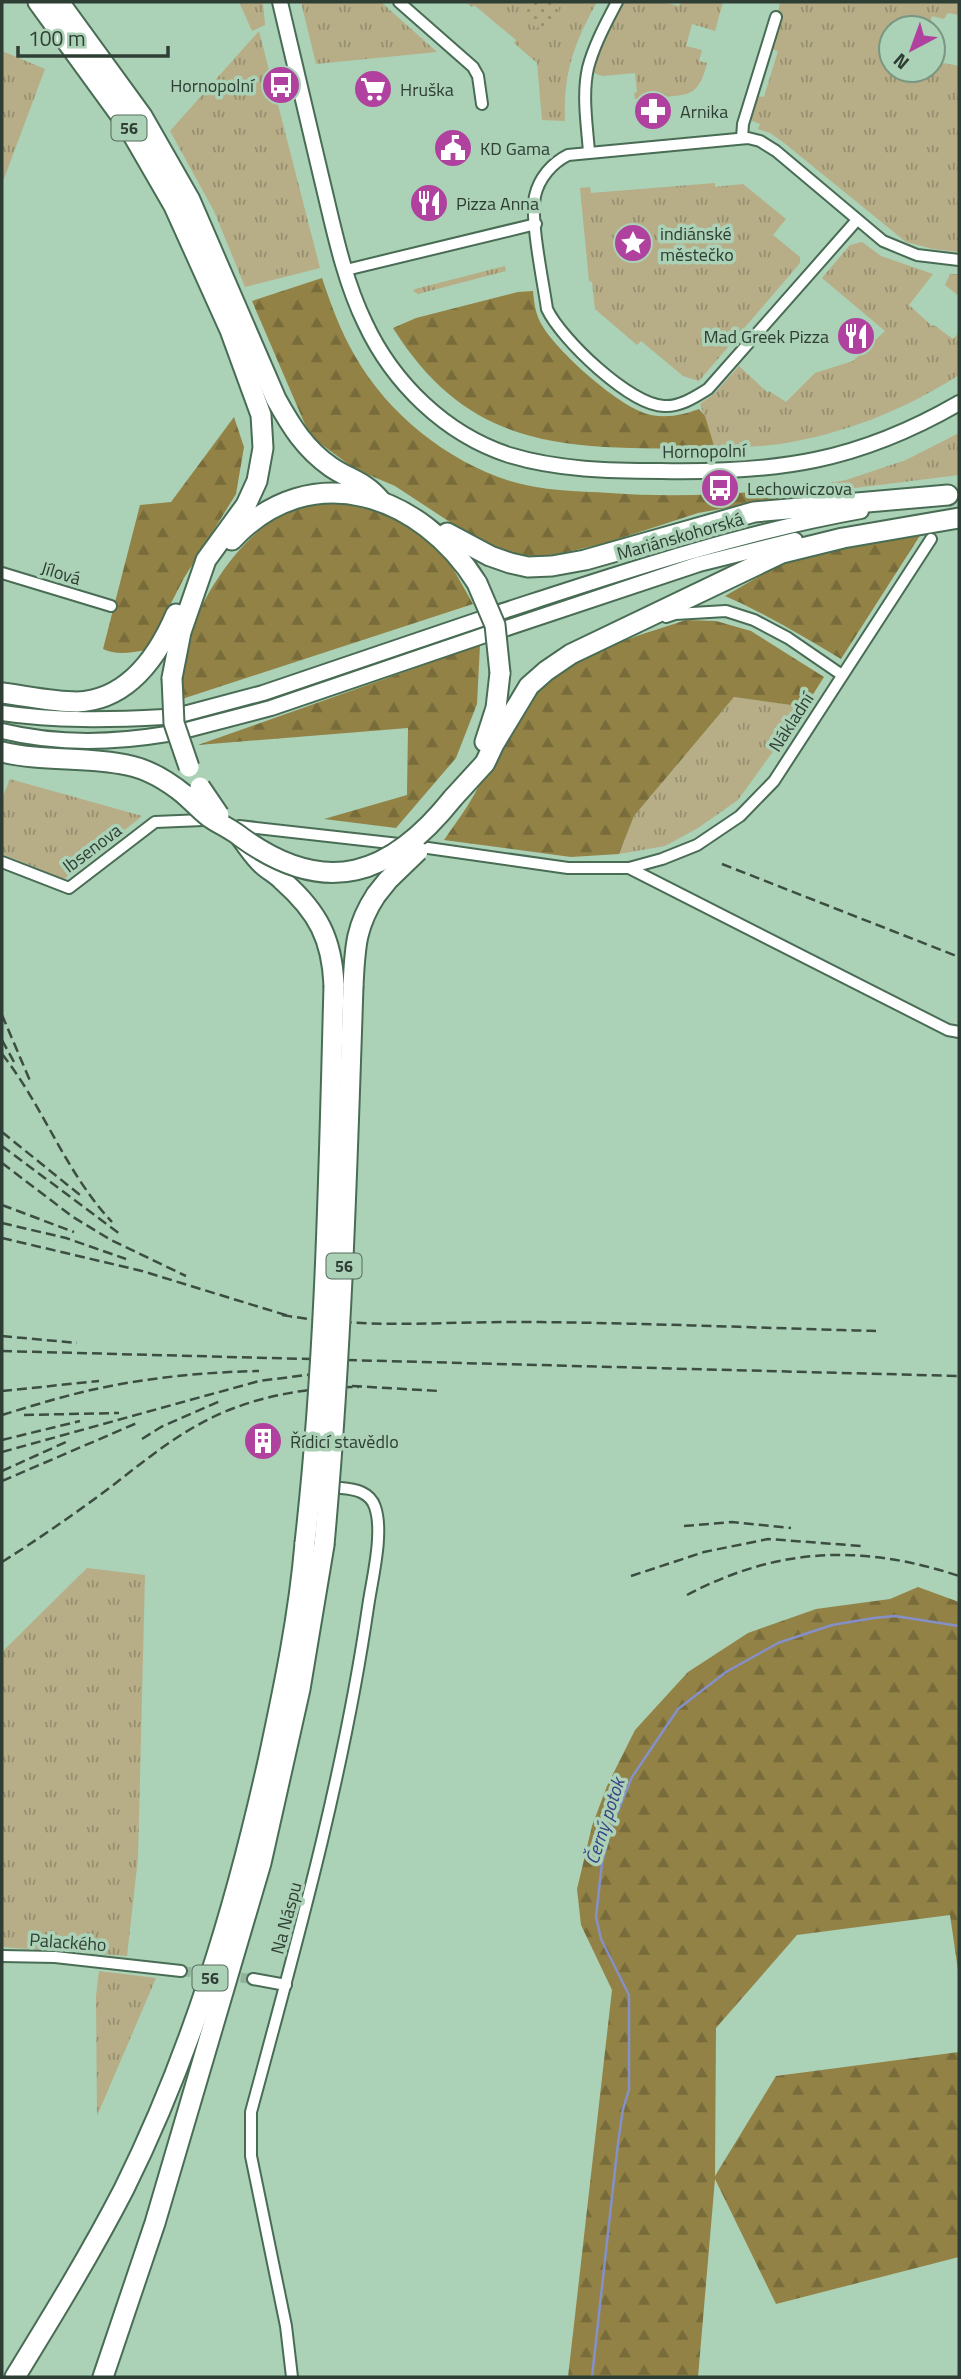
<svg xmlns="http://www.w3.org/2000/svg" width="961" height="2379" viewBox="0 0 961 2379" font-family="'Titillium Web',sans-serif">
<defs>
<pattern id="grass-tufts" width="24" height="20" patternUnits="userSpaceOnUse" patternTransform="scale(1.75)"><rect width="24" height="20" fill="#b7ad87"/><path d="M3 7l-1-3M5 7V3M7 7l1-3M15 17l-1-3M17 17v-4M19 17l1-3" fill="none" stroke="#958e6f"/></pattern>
<pattern id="forest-firs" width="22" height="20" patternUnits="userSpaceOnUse" patternTransform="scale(1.75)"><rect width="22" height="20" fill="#938246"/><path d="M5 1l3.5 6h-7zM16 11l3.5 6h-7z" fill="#786c3b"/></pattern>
<pattern id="park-dots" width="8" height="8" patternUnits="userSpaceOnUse" patternTransform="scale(1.75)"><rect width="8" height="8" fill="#b7ad87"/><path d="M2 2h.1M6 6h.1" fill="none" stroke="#958e6f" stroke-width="1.8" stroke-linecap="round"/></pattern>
</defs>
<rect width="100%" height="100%" fill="#abd1b6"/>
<g fill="url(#grass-tufts)">
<polygon points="239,2 263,2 265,25 252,31"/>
<polygon points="301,2 381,2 437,52 316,64"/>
<path d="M466 2H597C574 43 563 74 565 121L542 120 537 63 514 43 516 40 474 5 472 7Z"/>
<path d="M617 2H662L679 6 681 2H723L715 31 692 24 686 46 702 50 699 61 707 63C698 99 688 94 655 98L654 94 646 95V98L635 99 634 93 637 92 635 73 603 76 588 71Z"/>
<polygon points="780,2 959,2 959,15 948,13 944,19 932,16 928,28 891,28 891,70 933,70 933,61 959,66 959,252 933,249 906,242 783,142 770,133 758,129 760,124 750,120 757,96 764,97 778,51 771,49"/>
<polygon points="259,31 320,268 245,287 214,211 170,131"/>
<polygon points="2,51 45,69 2,184"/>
<polygon points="715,183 715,187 743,184 786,219 773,235 800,257 800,263 699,381 683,376 641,341 637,345 595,309 592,282 589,281 580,188 590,187 591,193"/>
<path d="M862 242 881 256 933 274 909 305 932 326 934 325 953 339 959 333V375C904 410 844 434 780 444 759 447 737 447 715 449L700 404 714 394 739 366 767 392 769 391 786 402 815 373 853 361 885 331 822 278 850 245Z"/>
<polygon points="505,266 506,271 418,294 413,291 415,289"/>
<polygon points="950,274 959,274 959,296 945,285"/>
<polygon points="959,433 959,475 799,495 812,486 846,480 906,460"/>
<polygon points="734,697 805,707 738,800 698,828 665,846 619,854 634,816"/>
<polygon points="10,779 142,816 64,879 2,854 2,799"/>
<polygon points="87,1568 145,1575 138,1858 127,1956 2,1947 2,1652"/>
<polygon points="99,1971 156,1978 97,2116 96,1996"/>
</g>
<g fill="url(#forest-firs)">
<path d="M322 278C331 305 341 332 355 356 388 414 447 461 510 481 542 491 577 491 610 493 678 498 745 494 812 486L799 495 698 513 606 543 541 558 491 549 395 486 355 469 310 436 252 301Z"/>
<path d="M533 291C534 304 536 316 543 327 559 353 621 409 651 415 668 418 683 415 699 409L705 416 715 449C579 447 475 459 393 328L416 318 518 292Z"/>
<path d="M234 417 244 447 236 494 184 578 147 650C132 652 117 656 103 649L140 505 171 502Z"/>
<path d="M322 502 358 504 393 517 427 539 451 565 473 604 182 699C182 687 180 673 182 662 192 608 235 542 281 514 293 507 310 506 322 502Z"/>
<path d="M921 534 841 659C803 636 766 614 725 596L777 566 852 544Z"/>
<path d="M686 620 716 621 751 631 824 677 805 707 734 697 634 816 619 854 571 857 444 840C454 825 465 811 474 795 493 761 506 724 534 695 573 653 634 637 686 620Z"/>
<polygon points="480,645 477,704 456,758 396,828 324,819 407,795 408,728 198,745"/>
<polygon points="918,1587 959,1602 959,1977 950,1915 797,1935 716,2028 715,2176 776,2076 959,2052 959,2257 776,2304 715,2179 698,2377 568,2377 612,1990 581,1925 577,1889 592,1826 607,1786 635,1730 688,1672 748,1633 816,1609 890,1599"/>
</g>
<path fill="url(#park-dots)" d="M527 2H557C571 37 513 36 527 2Z"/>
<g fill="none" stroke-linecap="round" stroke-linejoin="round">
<polyline stroke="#8490c7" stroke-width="2.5" points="592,2377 618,2143 623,2109 629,2090 629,1995 601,1939 596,1917 602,1863 612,1826 632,1777 678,1709 726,1672 778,1643 832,1625 874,1618 895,1616 959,1626"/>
<polyline stroke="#92b49c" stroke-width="10" stroke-dasharray="10 5" stroke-linecap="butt" points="181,1971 253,1979"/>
<defs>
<g id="street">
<polyline points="399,2 473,67 478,76 482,104"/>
<polyline points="742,138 743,124 776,17"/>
<path d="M589 152C587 125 582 95 588 68 594 45 606 23 617 2"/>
<path d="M857 220 708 389C695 397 680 407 664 406 630 405 561 339 547 309 543 281 530 220 535 196 539 178 552 163 568 155L748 138 760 141 776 151 883 241 917 255 959 260"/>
<polyline points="346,270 536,224"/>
<polyline points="2,573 111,606"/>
<polyline points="666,617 675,614 726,611 754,620 788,638 842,675"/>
<polyline points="239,826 399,844"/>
<polyline points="428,848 568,868 629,868 662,859 697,845 740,816 774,781 931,539"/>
<polyline points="2,862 69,888 155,822 203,820"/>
<polyline points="629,868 948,1030 959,1032"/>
<polyline points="2,1956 55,1957 181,1971"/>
<polyline points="253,1979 286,1985"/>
<path d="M292 2377 286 2326 251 2156V2112C296 1945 343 1779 368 1607 372 1579 384 1533 375 1507 370 1492 355 1489 341 1488"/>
</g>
<g id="secondary">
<path d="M280 2C294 60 307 118 321 176 333 225 343 278 365 323 393 383 445 434 509 455 558 470 610 471 661 471 777 473 857 462 959 403"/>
<path d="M497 613C617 574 737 533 861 511"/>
<polyline points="501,630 699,564 795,540"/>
<path d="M2 713C56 721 109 720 164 717"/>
<polyline points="180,715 263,693 484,618"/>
<path d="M2 731C55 744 113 743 167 734"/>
<polyline points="183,731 271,708 488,634"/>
</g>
<g id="highway">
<polyline points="38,2 126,123 174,206 230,330 261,415 263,448 257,481 246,505 206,560 181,632 172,678"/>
<path d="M59 2 142 116 190 200 276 399C291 426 305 449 331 467 350 480 365 481 381 501"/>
<polyline points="447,533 490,556 510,563 528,567 552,566 585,560 754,512 948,495"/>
<path d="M232 540C311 455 422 495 477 583"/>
<path d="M2 693C26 696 52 702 77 702 128 700 158 656 176 614"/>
<polyline points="485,742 496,708 500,673"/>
<path d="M2 752C43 762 86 756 127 765 148 769 169 782 185 795"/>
<polyline points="453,798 485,763 494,744 529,686 546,671 571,654 782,553 843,538 959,518"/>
<path d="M241 838C248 847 254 857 262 864 268 870 277 874 283 881 318 912 332 939 334 985"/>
<path d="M353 986C355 949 355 927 376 895"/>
<path d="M15 2377C53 2315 91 2253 124 2189 192 2052 236 1906 269 1757 284 1687 299 1615 305 1543"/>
<polyline points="103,2377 155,2223 261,1863 300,1689 324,1545"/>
</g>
</defs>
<use href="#street" stroke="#496c55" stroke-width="14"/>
<use href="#secondary" stroke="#496c55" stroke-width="18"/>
<use href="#highway" stroke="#496c55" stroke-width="23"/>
<use href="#street" stroke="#fff" stroke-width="10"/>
<use href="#secondary" stroke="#fff" stroke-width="14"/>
<use href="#highway" stroke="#fff" stroke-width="19"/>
<g stroke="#3c4e42" stroke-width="2.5" stroke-dasharray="10 5" stroke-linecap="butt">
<polyline points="722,864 959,957"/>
<polyline points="2,1015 31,1083"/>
<polyline points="2,1040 14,1062"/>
<path d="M2 1054C44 1107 65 1172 112 1222"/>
<polyline points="2,1132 80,1195"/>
<polyline points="2,1146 120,1234"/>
<polyline points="2,1163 73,1217 111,1240 186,1276"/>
<polyline points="2,1205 74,1232"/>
<polyline points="2,1223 66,1238 126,1259"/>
<polyline points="2,1238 142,1271 292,1317"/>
<path d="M282 1315C370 1330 444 1321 531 1322 646 1323 761 1328 876 1331"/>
<polyline points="2,1336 77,1343"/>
<polyline points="2,1351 959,1376"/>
<polyline points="352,1386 439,1391"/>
<polyline points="2,1391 99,1381"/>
<path d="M2 1415C31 1406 61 1397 91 1390 145 1378 204 1372 259 1371"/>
<polyline points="24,1415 119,1413"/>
<polyline points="142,1439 161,1427 220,1401"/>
<polyline points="2,1440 80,1421"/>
<polyline points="2,1452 259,1381 322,1373"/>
<polyline points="2,1471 66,1442"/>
<polyline points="2,1481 137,1423"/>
<polyline points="684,1526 732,1522 791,1528"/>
<path d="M2 1562C40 1538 76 1513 112 1486 143 1462 173 1437 209 1419 255 1396 308 1387 359 1387"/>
<polyline points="631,1576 704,1552 768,1539 861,1546"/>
<path d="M687 1595C778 1547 862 1544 959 1576"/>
</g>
<defs>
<g id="highway-bridge">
<polyline points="477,583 495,625 500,673"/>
<polyline points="172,678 174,723 189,767"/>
<polyline points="200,787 219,815"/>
<path d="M185 795C193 802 200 810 209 817 219 824 231 829 241 837 326 899 391 876 453 798"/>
<polyline points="376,895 388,880 418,851"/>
<path d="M305 1543C326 1357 329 1171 334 985"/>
<path d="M324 1545C341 1359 347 1173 353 986"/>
</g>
</defs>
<use href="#highway-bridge" stroke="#496c55" stroke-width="23" stroke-linecap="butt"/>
<use href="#highway-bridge" stroke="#fff" stroke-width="19"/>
</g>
<defs>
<symbol id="bus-disc" viewBox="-11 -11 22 22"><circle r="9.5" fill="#b1419e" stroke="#abd1b6"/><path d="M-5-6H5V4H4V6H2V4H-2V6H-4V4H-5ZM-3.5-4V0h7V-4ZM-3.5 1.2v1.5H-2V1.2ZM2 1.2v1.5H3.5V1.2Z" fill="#fff"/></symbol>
<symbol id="supermarket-disc" viewBox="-11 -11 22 22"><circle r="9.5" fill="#b1419e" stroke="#abd1b6"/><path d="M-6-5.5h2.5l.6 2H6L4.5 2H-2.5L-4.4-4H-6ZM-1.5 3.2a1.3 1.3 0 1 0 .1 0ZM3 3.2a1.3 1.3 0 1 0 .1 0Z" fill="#fff"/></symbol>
<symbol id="pharmacy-disc" viewBox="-11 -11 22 22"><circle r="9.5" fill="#b1419e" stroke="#abd1b6"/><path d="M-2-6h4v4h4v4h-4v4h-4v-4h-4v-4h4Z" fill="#fff"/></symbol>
<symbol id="civic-disc" viewBox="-11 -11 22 22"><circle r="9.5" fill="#b1419e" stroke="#abd1b6"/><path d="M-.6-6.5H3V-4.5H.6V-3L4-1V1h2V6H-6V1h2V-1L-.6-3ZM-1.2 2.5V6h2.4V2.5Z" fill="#fff"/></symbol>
<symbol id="restaurant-disc" viewBox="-11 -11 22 22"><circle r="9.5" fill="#b1419e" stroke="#abd1b6"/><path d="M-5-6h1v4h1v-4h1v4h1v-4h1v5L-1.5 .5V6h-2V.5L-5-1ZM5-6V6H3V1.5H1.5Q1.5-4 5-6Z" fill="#fff"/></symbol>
<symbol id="sight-disc" viewBox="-11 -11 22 22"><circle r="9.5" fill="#b1419e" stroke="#abd1b6"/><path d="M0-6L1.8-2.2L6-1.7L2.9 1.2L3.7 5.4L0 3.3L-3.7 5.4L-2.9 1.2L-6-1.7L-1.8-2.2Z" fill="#fff"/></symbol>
<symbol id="building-disc" viewBox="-11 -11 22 22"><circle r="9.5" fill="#b1419e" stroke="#abd1b6"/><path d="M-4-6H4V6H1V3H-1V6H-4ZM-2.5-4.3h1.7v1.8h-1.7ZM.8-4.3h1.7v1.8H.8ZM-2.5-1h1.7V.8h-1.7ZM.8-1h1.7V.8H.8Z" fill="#fff"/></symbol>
</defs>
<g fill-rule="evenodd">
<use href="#bus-disc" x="259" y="63" width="44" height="44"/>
<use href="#supermarket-disc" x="351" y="67" width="44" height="44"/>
<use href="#pharmacy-disc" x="631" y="89" width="44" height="44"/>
<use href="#civic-disc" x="431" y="126" width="44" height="44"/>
<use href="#restaurant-disc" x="407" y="181" width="44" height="44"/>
<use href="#sight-disc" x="611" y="221" width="44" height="44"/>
<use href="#restaurant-disc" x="834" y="314" width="44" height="44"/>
<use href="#bus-disc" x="698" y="466" width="44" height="44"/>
<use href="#building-disc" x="241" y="1419" width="44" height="44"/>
</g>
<g text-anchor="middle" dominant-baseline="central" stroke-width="7" stroke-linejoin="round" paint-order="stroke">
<g fill="#abd1b6" stroke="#546a5b" stroke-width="2">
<rect x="111.5" y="115.5" width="35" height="25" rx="5"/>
<rect x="326.5" y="1253.5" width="35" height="25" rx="5"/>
<rect x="192.5" y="1965.5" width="35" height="25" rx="5"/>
</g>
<g font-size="16" font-weight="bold" fill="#2f3e34">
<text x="129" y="128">56</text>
<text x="344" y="1266">56</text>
<text x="210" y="1978">56</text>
</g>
<g font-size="18" fill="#2f3e34" stroke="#abd1b6" text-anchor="start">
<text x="254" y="85" text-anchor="end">Hornopolní</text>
<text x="400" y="89">Hruška</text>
<text x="680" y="111">Arnika</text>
<text x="480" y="148">KD Gama</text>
<text x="456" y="203">Pizza Anna</text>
<text x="660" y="233">indiánské<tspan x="660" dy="21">městečko</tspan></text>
<text x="829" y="336" text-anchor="end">Mad Greek Pizza</text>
<text x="747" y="488">Lechowiczova</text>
<text x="290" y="1441">Řídicí stavědlo</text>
</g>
<g font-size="18" fill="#2f3e34" stroke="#abd1b6">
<text transform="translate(704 451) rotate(-1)">Hornopolní</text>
<text transform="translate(680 536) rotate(-16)">Mariánskohorská</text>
<text transform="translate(61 573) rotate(17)">Jílová</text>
<text transform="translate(791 722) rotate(-57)">Nákladní</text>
<text transform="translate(92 848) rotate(-37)">Ibsenova</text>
<text transform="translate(286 1918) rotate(-75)">Na Náspu</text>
<text transform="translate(68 1942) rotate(4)">Palackého</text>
</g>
<g font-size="19" font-style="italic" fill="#394185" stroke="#abd1b6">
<text transform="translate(604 1821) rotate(-72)">Černý potok</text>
</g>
</g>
<rect width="961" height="2379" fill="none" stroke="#2f3e34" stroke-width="7"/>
<g transform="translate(912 49) rotate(221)"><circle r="33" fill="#abd1b6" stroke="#799682" stroke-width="2"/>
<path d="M0-5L12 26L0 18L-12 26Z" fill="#b1419e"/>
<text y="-10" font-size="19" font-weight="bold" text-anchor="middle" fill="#2f3e34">N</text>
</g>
<path d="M18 46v10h150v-10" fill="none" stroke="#2f3e34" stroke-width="3.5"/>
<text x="28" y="46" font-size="21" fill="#2f3e34" stroke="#abd1b6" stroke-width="5" paint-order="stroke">100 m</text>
</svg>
